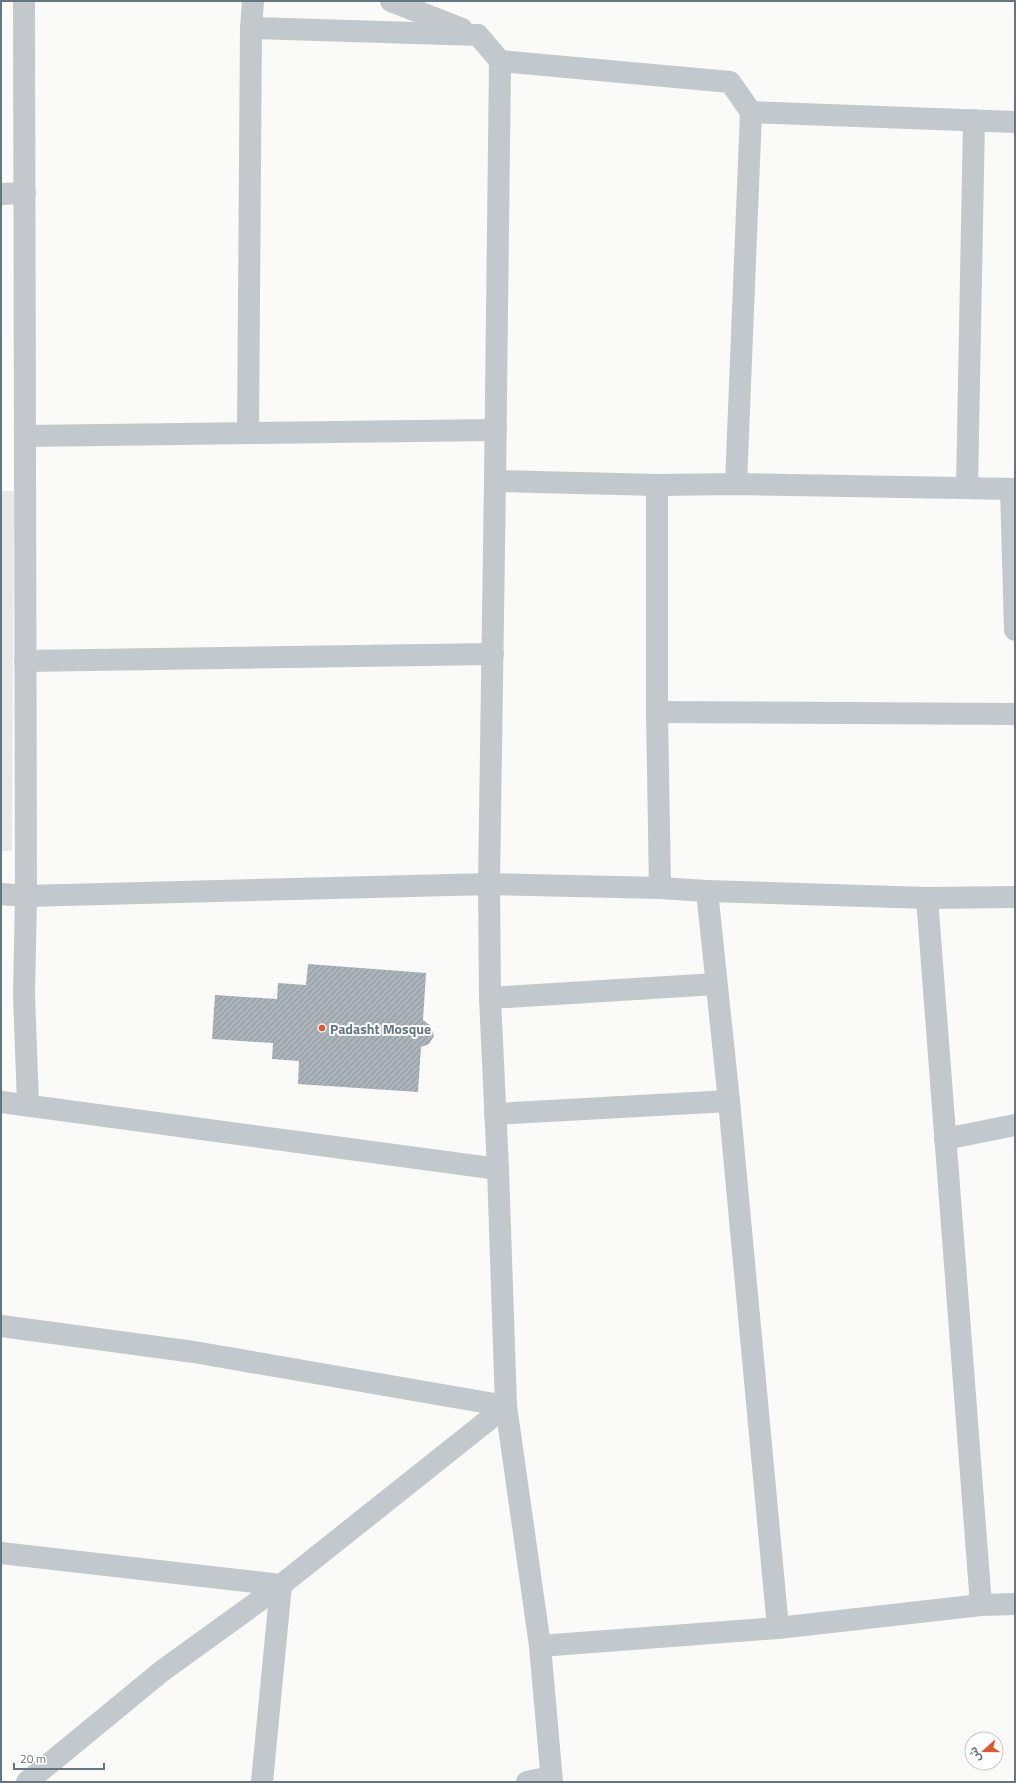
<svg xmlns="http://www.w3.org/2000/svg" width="1016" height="1783" viewBox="0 0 1016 1783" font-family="'Titillium Web','Noto Sans Arabic',sans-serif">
<defs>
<pattern id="building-hatch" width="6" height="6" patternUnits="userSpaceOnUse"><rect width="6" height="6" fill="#aab3b9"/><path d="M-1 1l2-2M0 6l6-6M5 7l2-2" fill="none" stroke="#8e969c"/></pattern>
</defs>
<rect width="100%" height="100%" fill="#fafaf8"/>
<polygon fill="#e8e9e9" points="1,491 14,491 12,851 1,851"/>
<polygon fill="url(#building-hatch)" points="308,964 426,973 423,1020 431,1026 434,1036 429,1044 421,1047 418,1092 298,1084 299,1061 272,1059 273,1043 212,1039 215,995 277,999 278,983 306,985"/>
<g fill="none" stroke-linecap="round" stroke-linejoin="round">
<g stroke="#c3c8cc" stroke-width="22">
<polyline points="24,1 26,896 24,995 28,1104"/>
<polyline points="391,1 462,29"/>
<polyline points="251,28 478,35 500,61 730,82 751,112 736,484"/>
<polyline points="500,61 495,481 657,485 736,484 1015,489"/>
<polyline points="751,112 1015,122"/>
<polyline points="1,194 25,193"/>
<polyline points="248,433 251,28 253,1"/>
<polyline points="26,436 496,430"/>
<polyline points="657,485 657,712 660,888"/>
<polyline points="967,488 974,120"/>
<polyline points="1011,489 1015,630"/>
<polyline points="25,661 493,654"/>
<polyline points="657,712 1015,714"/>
<polyline points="707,891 729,1101 778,1628"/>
<polyline points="1,894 26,896 489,884 660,888 707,891 927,898 1015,897"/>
<polyline points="927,898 981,1605"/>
<polyline points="490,998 716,984"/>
<polyline points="1,1102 498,1169"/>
<polyline points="495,1114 729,1101"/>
<polyline points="945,1139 1015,1125"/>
<polyline points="1,1326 194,1352 506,1406 540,1646 552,1782"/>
<polyline points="1,1553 281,1585 262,1782"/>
<polyline points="540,1646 778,1628 981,1605 1015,1604"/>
<polyline points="27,1782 162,1671 281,1585 506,1406 498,1169 490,998 489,884 495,481"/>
<polyline points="527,1782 551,1777"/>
</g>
</g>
<circle fill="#e4572e" stroke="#fff" stroke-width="1.5" cx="322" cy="1028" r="4"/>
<g text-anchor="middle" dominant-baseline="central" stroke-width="4" stroke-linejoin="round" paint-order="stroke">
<g font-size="14" font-weight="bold" fill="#657683" stroke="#fff" text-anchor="start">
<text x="330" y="1028">Padasht Mosque</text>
</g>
</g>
<rect width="1016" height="1783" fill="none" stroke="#657683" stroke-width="4"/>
<g transform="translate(984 1751) rotate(249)"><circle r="19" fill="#ffffff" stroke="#c1c8cd"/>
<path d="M0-3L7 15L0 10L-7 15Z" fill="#e4572e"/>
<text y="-6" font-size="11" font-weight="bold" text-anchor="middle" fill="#657683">ش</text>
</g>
<path d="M14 1763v6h90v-6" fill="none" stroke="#657683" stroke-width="2"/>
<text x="20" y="1763" font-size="12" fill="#657683" stroke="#ffffff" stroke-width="3" paint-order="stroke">20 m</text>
</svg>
